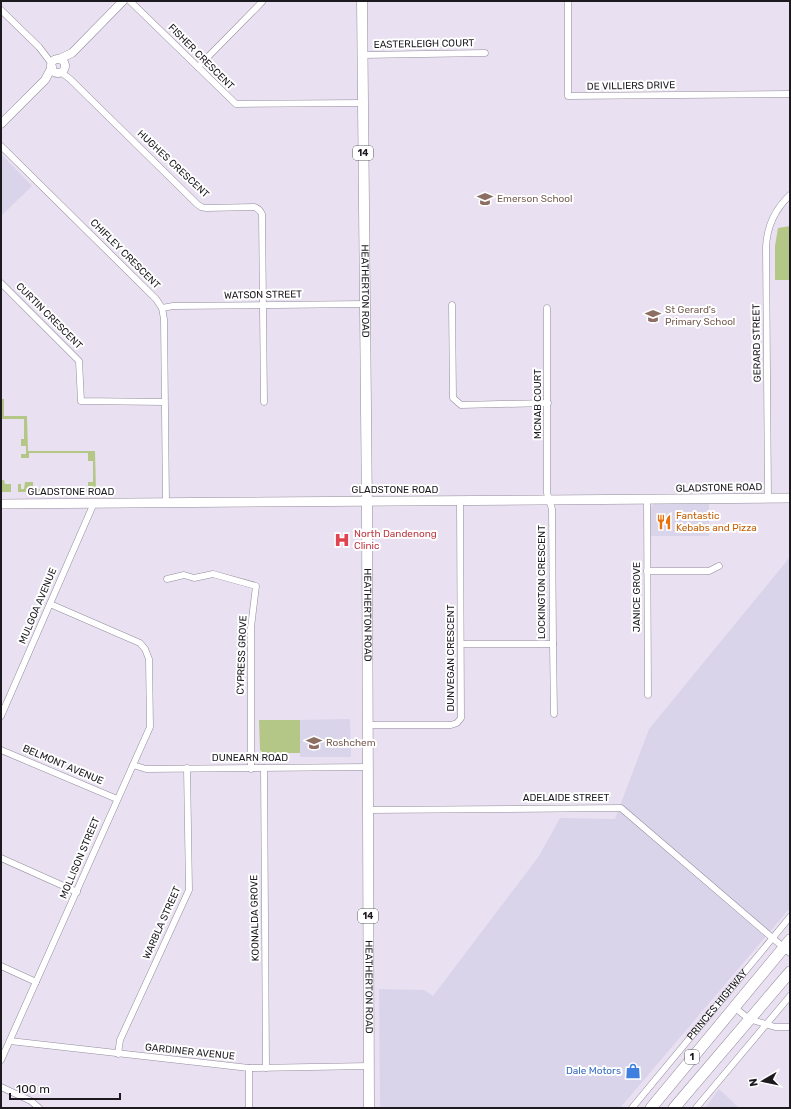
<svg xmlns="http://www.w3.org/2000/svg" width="791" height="1109" viewBox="0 0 791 1109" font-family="Rubik,sans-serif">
<rect width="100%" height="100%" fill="#e9e1f2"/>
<g fill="#d9d4ea">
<polygon points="1,154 32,186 1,216"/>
<polygon points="654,504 709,504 709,536 650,536 650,509"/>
<polygon points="790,557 790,908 620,1108 380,1108 379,989 424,990 433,996 539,856 560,818 615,819 649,729"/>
<polygon points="350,719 351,757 300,757 300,720"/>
<polygon points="719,1089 739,1108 705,1108"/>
</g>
<g fill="#b4c786">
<polygon points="790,226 790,280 775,280 775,246 778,228"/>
<polygon points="1,399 4,399 4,416 27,416 28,451 95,451 96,491 18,492 18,484 21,484 21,489 24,489 25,482 33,482 33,489 88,488 88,482 93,482 93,461 88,461 88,453 29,453 29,458 21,458 21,454 26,454 26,446 21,446 21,439 24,439 24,419 1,419"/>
<polygon points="1,480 4,480 5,484 11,484 11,492 1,492"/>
<polygon points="259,720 300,720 300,753 263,753 260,750"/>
</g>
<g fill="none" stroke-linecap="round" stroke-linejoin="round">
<defs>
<g id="minor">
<polyline points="130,1 236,104 363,103"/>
<polyline points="568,1 568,96 790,94"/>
<polyline points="1,10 39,47 52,64"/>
<polyline points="363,55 485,53"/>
<polyline points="198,67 262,2"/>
<path d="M62 73 70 79 197 204 201 207 206 208 254 207C258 208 260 210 262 214L264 402"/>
<polyline points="1,146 156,299 162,308 164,319 166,503"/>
<polyline points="1,283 79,361 81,401 164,402"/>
<polyline points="452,305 453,398 461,405 548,403"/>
<polyline points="162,308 173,306 364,304"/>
<path d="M768 498 766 247C767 227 775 209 790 195"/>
<polyline points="647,499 648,695"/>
<polyline points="647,571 709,571 719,566"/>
<polyline points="167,579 184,575 194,578 213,574 256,586 251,627 251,769"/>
<polyline points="461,644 553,644 552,509 547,493 547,308"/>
<polyline points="553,644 554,714"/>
<polyline points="1,716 94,503"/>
<polyline points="367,725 451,725 457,723 461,718 460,501"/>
<polyline points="1,750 117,799"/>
<polyline points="133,765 146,769 368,767"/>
<polyline points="264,768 266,1068"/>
<polyline points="368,810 621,808 790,953"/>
<polyline points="1,858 77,892"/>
<polyline points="1,966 36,982"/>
<polyline points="734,1007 749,1019 775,1027 790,1027"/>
<polyline points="10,1041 249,1068 369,1066"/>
<polyline points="118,1054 120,1040 189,890 187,768"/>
<polyline points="1,1060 150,727 149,659 145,649 140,643 50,604"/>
<polyline points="249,1068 249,1108"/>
<polyline points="1,1087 31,1101 39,1108"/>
<path id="s1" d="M632 1108 790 917"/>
<polyline points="696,1108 790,996"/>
</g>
<g id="tertiary">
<polyline points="59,59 72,53 123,1"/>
<circle cx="58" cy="66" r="7"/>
<polyline points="1,124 45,80 52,67"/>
</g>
<polyline id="secondary" points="1,504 790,498"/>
<g id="primary">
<path id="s2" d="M362 1 367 511 369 1108"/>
</g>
<g id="trunk">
<polyline points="651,1108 790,940"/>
<polyline points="674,1108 790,972"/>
</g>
</defs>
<use href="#minor" stroke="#938c9b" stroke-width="7"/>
<use href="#tertiary" stroke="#938c9b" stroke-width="9"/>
<use href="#secondary" stroke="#938c9b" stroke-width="10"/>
<use href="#primary" stroke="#938c9b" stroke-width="11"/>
<use href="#trunk" stroke="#938c9b" stroke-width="12"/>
<use href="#minor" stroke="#fff" stroke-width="6"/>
<use href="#tertiary" stroke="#fff" stroke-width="8"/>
<use href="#secondary" stroke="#fff" stroke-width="9"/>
<use href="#primary" stroke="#fff" stroke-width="10"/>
<use href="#trunk" stroke="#fff" stroke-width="11"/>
</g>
<defs>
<symbol id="school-bare" viewBox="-9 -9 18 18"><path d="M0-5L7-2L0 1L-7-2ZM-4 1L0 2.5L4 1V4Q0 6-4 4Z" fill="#8d6e63" stroke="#fff" stroke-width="2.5" paint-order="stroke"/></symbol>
<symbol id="restaurant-bare" viewBox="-9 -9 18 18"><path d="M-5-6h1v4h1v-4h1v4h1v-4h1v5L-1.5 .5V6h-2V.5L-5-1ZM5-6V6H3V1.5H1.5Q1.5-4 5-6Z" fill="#e8710a" stroke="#fff" stroke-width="2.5" paint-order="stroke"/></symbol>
<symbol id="hospital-bare" viewBox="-9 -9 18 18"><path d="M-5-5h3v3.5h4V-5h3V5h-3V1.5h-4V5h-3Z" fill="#e0444e" stroke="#fff" stroke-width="2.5" paint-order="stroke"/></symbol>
<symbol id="university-bare" viewBox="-9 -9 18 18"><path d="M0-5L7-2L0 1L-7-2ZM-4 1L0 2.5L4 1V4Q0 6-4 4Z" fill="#8d6e63" stroke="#fff" stroke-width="2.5" paint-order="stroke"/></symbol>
<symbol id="shop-bare" viewBox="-9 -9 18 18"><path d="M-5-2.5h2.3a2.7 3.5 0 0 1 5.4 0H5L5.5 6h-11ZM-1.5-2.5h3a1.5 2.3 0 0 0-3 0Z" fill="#3f7fe0" stroke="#fff" stroke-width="2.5" paint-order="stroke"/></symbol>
</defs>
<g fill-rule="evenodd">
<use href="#school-bare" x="474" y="188" width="22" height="22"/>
<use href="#school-bare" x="642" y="305" width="22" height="22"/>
<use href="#restaurant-bare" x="653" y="511" width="22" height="22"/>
<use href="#hospital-bare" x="331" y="529" width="22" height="22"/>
<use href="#university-bare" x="303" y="732" width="22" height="22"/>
<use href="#shop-bare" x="622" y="1060" width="22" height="22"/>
</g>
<g text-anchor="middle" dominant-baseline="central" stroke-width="4" stroke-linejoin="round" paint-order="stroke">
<g fill="#fff" stroke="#605e62" stroke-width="1">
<rect x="353" y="146" width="20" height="14" rx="3"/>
<rect x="358" y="909" width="20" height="14" rx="3"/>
<rect x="685" y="1050" width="14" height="14" rx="3"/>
</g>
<g font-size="9" font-weight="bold" fill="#1c191f">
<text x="363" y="153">14</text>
<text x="368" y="916">14</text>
<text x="692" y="1057">1</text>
</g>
<g font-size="10" fill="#1c191f" stroke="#fff">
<text transform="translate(424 44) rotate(-1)">EASTERLEIGH COURT</text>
<text transform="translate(201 57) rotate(45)">FISHER CRESCENT</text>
<text transform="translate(631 86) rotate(-1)">DE VILLIERS DRIVE</text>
<text transform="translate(173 164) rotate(43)">HUGHES CRESCENT</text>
<text transform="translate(125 254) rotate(45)">CHIFLEY CRESCENT</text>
<text stroke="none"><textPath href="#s2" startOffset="290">HEATHERTON ROAD</textPath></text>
<text transform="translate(263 295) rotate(-1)">WATSON STREET</text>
<text transform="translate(49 316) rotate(45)">CURTIN CRESCENT</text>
<text transform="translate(757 343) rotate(-91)">GERARD STREET</text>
<text transform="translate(538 404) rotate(-90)">MCNAB COURT</text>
<text transform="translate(719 488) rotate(-1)">GLADSTONE ROAD</text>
<text x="395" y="490">GLADSTONE ROAD</text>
<text x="71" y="492">GLADSTONE ROAD</text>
<text transform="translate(542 582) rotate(-90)">LOCKINGTON CRESCENT</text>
<text transform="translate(637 597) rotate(-90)">JANICE GROVE</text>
<text transform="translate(38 606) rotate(-67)">MULGOA AVENUE</text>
<text stroke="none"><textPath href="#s2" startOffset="614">HEATHERTON ROAD</textPath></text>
<text transform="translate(242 655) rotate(-88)">CYPRESS GROVE</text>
<text transform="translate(451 658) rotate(-90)">DUNVEGAN CRESCENT</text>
<text x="250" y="758">DUNEARN ROAD</text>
<text transform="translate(63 765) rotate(23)">BELMONT AVENUE</text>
<text x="566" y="798">ADELAIDE STREET</text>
<text transform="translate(80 858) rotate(-67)">MOLLISON STREET</text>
<text transform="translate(255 918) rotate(-91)">KOONALDA GROVE</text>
<text transform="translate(162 923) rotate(-66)">WARBLA STREET</text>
<text stroke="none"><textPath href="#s2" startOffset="986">HEATHERTON ROAD</textPath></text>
<text stroke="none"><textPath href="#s1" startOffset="134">PRINCES HIGHWAY</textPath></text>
<text transform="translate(190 1052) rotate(6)">GARDINER AVENUE</text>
</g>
<g font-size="10" fill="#785e54" stroke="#fff" text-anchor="start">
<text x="497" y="199">Emerson School</text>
<text x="665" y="310">St Gerard's<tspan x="665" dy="12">Primary School</tspan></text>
<text x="326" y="743">Roshchem</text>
</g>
<g font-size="10" fill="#c56008" stroke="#fff" text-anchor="start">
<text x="676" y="516">Fantastic<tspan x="676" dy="12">Kebabs and Pizza</tspan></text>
</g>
<g font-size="10" fill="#be3a42" stroke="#fff" text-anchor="start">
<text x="354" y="534">North Dandenong<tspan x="354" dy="12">Clinic</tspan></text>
</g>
<g font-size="10" fill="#366cbe" stroke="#fff" text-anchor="end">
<text x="621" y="1071">Dale Motors</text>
</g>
</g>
<rect width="791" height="1109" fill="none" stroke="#1c191f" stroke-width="4"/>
<g transform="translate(763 1081) rotate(261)" stroke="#ffffff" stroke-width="3" paint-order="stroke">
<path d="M0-3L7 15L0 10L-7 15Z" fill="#1c191f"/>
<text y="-6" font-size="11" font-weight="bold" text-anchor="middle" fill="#1c191f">N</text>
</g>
<path d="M10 1093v6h110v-6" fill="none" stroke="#1c191f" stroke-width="2"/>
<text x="16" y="1093" font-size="12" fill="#1c191f" stroke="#ffffff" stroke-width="3" paint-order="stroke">100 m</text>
</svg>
